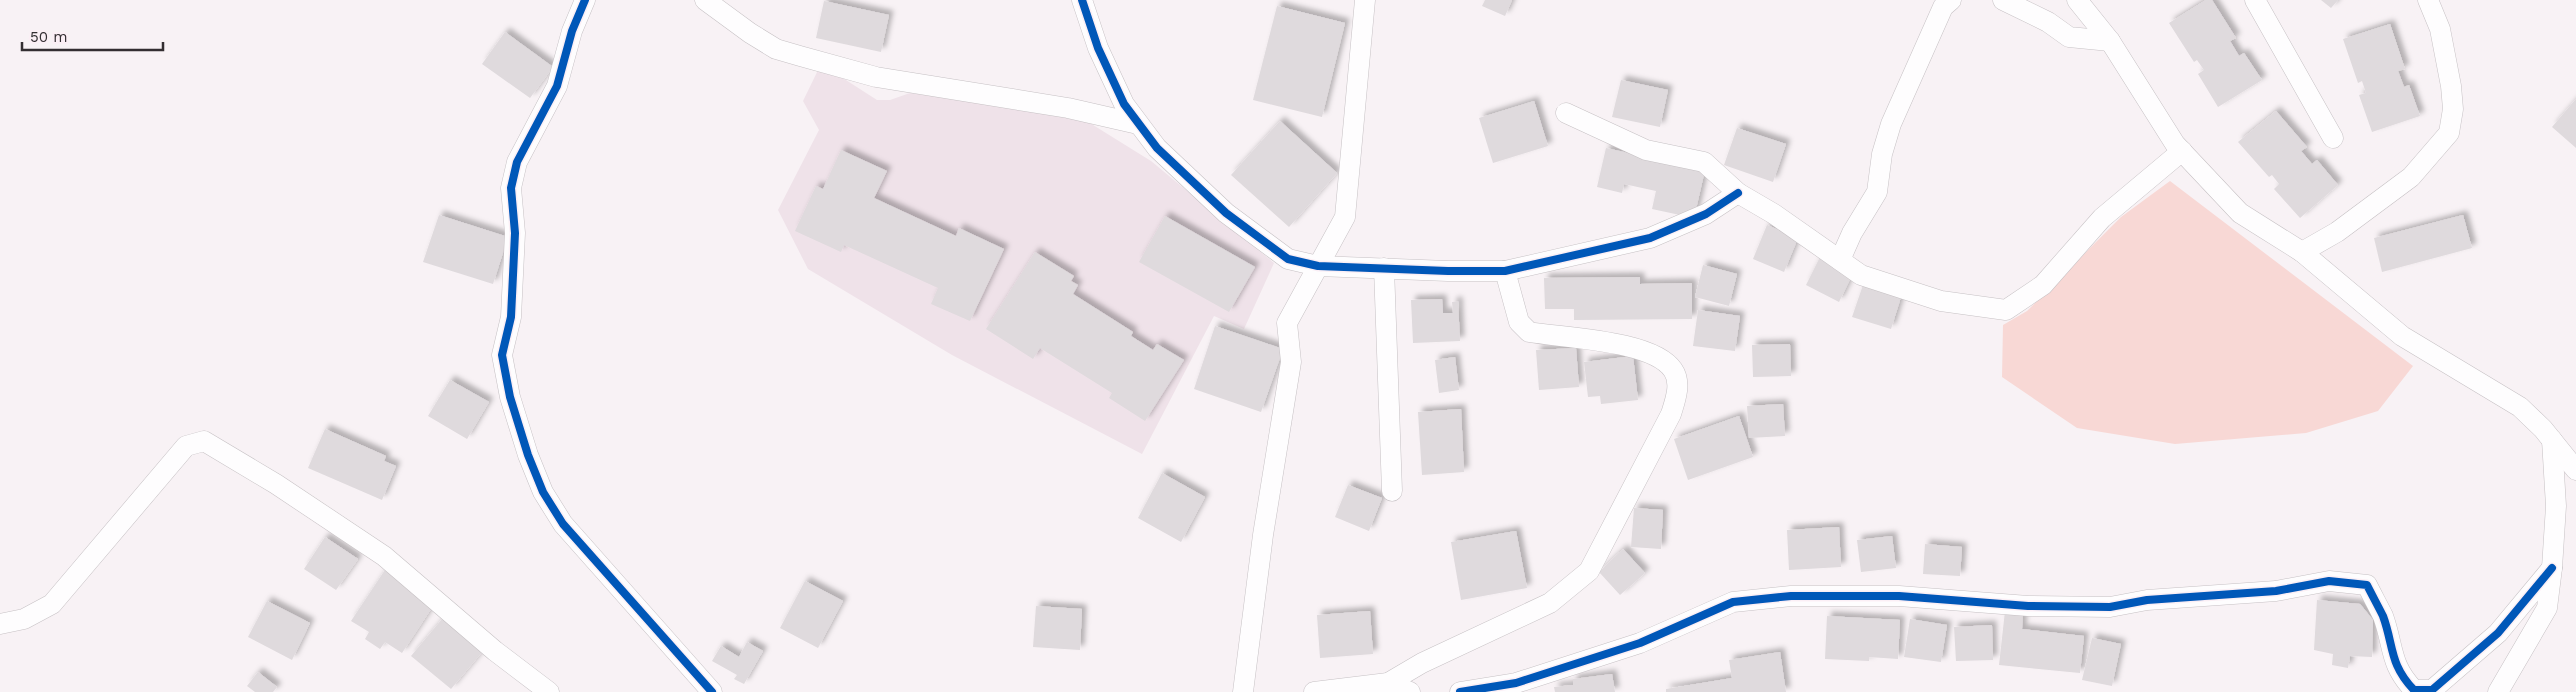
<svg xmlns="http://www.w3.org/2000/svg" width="2576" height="692" viewBox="0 0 2576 692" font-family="'Work Sans',sans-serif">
<defs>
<filter id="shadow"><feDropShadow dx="4.5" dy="-4.5" stdDeviation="2.5" flood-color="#0004"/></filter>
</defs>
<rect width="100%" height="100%" fill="#f8f2f5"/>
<polygon fill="#efe2e9" points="821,64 877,100 890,100 910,93 1005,105 1085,120 1151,161 1274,263 1244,329 1214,316 1142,454 952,355 808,269 778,210 819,130 803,101"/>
<polygon fill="#f8d8d5" points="2170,181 2413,366 2378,411 2306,433 2175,444 2077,428 2002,377 2003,325 2027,311 2121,217"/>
<g fill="#dfdadd" filter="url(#shadow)">
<polygon points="1485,0 1512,0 1505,16 1482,6"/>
<polygon points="2206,0 2212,0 2236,38 2230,41 2239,56 2244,53 2262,80 2218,107 2198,74 2204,70 2197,60 2194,62 2169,23"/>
<polygon points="2321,0 2338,0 2331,8"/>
<polygon points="824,1 889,15 881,52 816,38"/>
<polygon points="1277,6 1345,23 1322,117 1253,100"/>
<polygon points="2390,24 2405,69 2398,71 2404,87 2409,85 2420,116 2372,132 2359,95 2366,93 2362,81 2358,83 2343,39"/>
<polygon points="505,32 553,67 530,98 482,64"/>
<polygon points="1621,80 1668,90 1660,127 1612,117"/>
<polygon points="2576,99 2576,148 2552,127"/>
<polygon points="1534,101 1548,146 1493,163 1479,118"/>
<polygon points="2276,111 2307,147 2301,151 2312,164 2317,160 2338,185 2300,218 2274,189 2279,184 2272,175 2269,177 2238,142"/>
<polygon points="1280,121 1337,173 1289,227 1231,175"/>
<polygon points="1737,128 1786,144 1773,182 1724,165"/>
<polygon points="1606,148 1705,170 1694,218 1652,209 1656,191 1624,184 1622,193 1597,187"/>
<polygon points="841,150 887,171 874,198 956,236 959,228 1004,249 970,321 931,304 938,288 844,245 841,252 795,231 816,186 823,189"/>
<polygon points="439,215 508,237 493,284 423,262"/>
<polygon points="2463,215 2472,248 2382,272 2374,238"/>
<polygon points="1165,216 1255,267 1229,312 1139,262"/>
<polygon points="1767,225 1798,238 1784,272 1753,259"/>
<polygon points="1035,252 1074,276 1071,281 1078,285 1073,294 1133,332 1131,336 1153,350 1157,344 1184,360 1145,421 1109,398 1112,393 1040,348 1033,359 986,329"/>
<polygon points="1820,257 1853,273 1839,302 1806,285"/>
<polygon points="1703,265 1737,274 1729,306 1695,297"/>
<polygon points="1640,277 1640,284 1692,283 1692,319 1574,320 1574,309 1545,309 1544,278"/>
<polygon points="1863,285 1901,297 1891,329 1852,317"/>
<polygon points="1442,299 1443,313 1453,313 1452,302 1458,301 1460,341 1413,343 1411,300"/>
<polygon points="1698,310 1740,316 1735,351 1693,346"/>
<polygon points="1215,326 1283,349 1261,412 1194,389"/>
<polygon points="1790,344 1791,376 1753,377 1752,345"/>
<polygon points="1576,348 1579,387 1539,390 1536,350"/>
<polygon points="1633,356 1638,400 1601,404 1600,396 1588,397 1584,362"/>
<polygon points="1455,357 1459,390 1439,393 1435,360"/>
<polygon points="450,380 489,402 467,439 428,416"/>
<polygon points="1783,404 1785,436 1749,438 1747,406"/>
<polygon points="1461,409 1464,472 1422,475 1418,412"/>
<polygon points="1739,416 1753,457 1688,480 1674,439"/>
<polygon points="325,429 386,456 384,461 396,466 382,500 308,468"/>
<polygon points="1162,473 1205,497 1181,542 1138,518"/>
<polygon points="1348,485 1382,498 1369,531 1335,517"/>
<polygon points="1634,508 1663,510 1661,549 1631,547"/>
<polygon points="1839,527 1841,567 1789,570 1787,530"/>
<polygon points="1516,531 1527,588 1461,600 1451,542"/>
<polygon points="1892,536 1896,568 1861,572 1857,540"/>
<polygon points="325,537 358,559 336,590 304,569"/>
<polygon points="1925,544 1962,547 1960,576 1923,574"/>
<polygon points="1623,549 1645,573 1620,595 1599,572"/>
<polygon points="385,570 435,603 402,653 385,642 380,649 365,639 369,632 351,621"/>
<polygon points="805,581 843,601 818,648 780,628"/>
<polygon points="2317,600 2360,604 2373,620 2372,657 2350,656 2348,668 2332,665 2333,654 2314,650"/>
<polygon points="267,601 310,623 292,660 248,637"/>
<polygon points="1036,606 1082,609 1080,650 1033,647"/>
<polygon points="1370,611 1373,654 1320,658 1317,615"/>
<polygon points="2005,611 2023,613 2022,629 2084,636 2080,673 1999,665"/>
<polygon points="1827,616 1900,620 1898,659 1869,657 1869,661 1825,659"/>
<polygon points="443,618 482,652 451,689 411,656"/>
<polygon points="1910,619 1947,625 1941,662 1904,657"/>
<polygon points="1992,625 1993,660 1956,661 1954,627"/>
<polygon points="2092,638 2121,644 2112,686 2082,680"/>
<polygon points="747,642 763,651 744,684 734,679 737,675 712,661 721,646 739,657"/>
<polygon points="1780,652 1786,692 1666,692 1666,689 1732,678 1729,660"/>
<polygon points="258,672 277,687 273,692 255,692 247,686"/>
<polygon points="1612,674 1615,692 1555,692 1554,687 1573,685 1573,679"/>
</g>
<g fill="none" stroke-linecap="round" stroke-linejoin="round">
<defs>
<g id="minor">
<polyline points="585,0 572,31 557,86 517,162 511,188 515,233 511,317 502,355 510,397 528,455 543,492 563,524 712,692"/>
<polyline points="705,0 750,33 776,49 800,56 876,77 1068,108 1138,124"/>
<polyline points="1082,0 1098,48 1124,104 1157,148 1226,213 1288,259 1318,266 1448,271 1505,271 1650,238 1706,214 1738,193"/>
<polyline points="2003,0 2048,22 2069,37 2110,41"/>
<polyline points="2077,0 2110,41 2175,144 2240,213 2302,252 2402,336 2520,407 2543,429 2576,470"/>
<polyline points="2255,0 2333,138"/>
<polyline points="1566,113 1646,150 1704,162 1738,193 1774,214 1861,275 1941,301 2006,310 2043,285 2102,218 2182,151"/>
<polyline points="2302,252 2337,232 2411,177 2449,133 2453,109 2451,86 2440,29 2428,0"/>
<polyline points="1840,260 1852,233 1877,192 1882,154 1891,124 1943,7 1951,0"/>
<polyline points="1384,268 1392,491"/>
<polyline points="0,624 24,619 52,604 186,446 204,441 276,484 384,556 495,651 549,692"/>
<polyline points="1388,683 1410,692"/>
<polyline points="1243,692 1263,535 1291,362 1287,323 1345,217 1365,0"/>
<path d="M1314 692 1388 683 1422 663 1550 603 1589 571 1671 414C1675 401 1682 383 1673 370 1653 340 1564 338 1529 332L1519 322 1505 271"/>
<path d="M1460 692 1516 683 1640 643 1733 602 1791 596H1899L2028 606 2110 607 2147 600 2276 591 2329 581 2367 585C2372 595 2378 606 2383 616 2394 646 2389 664 2414 690H2432L2498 633 2552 568"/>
<polyline points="2498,692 2547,608 2552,568 2556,506 2552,440"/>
</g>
</defs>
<use href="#minor" stroke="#c6c1c4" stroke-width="21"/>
<use href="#minor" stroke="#fefdfe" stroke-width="20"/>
<defs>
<g id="cycleway">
<polyline points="585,0 572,31 557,86 517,162 511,188 515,233 511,317 502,355 510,397 528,455 543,492 563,524 712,692"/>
<polyline points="1082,0 1098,48 1124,104 1157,148 1226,213 1288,259 1318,266 1448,271 1505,271 1650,238 1706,214 1738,193"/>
<path d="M1460 692 1516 683 1640 643 1733 602 1791 596H1899L2028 606 2110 607 2147 600 2276 591 2329 581 2367 585C2372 595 2378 606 2383 616 2394 646 2389 664 2414 690H2432L2498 633 2552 568"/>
</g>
</defs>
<use href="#cycleway" stroke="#fbeff5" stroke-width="11"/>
<use href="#cycleway" stroke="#0057b8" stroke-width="8"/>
</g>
<path d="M22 42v8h141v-8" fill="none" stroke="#332e31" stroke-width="2.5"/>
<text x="30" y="42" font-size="15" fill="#332e31" stroke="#fbeff5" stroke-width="4" paint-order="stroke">50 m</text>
</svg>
